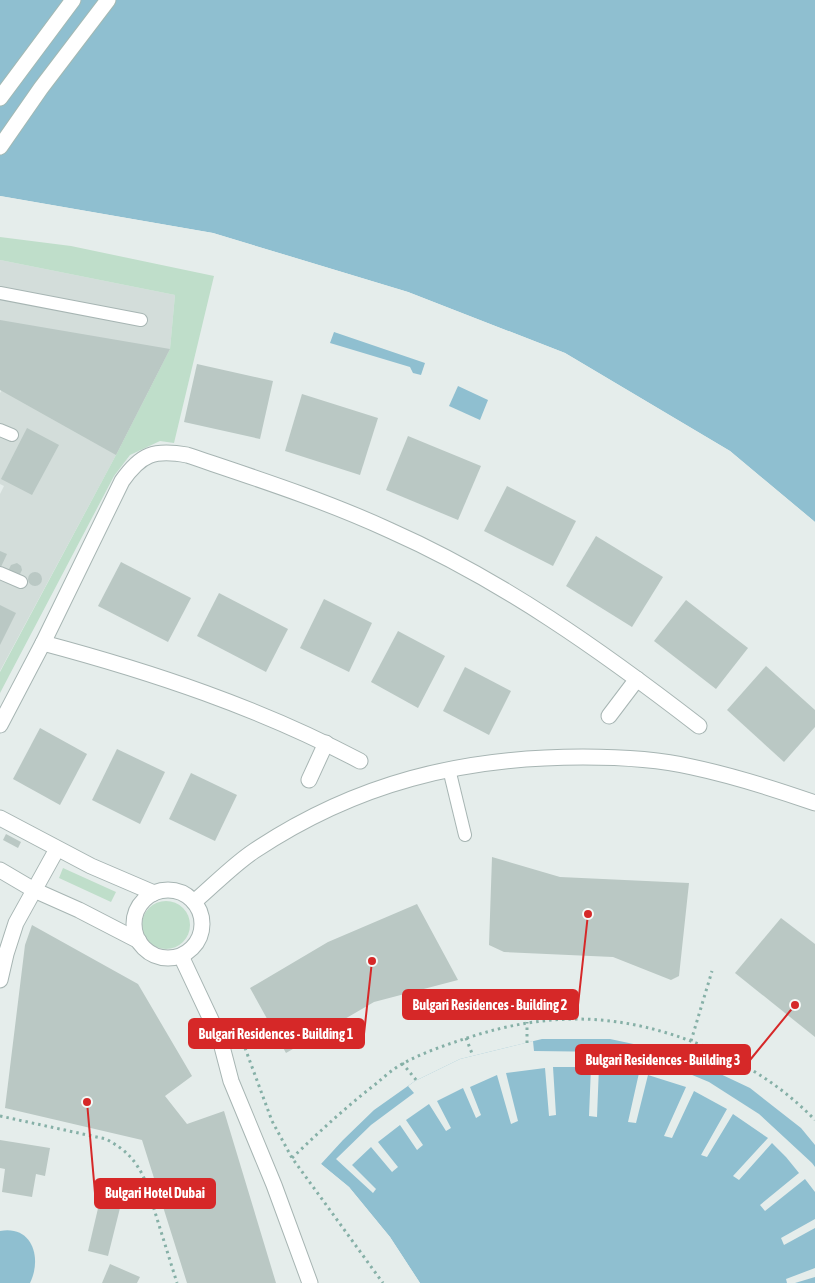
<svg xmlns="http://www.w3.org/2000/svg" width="815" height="1283" viewBox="0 0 815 1283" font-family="'Asap Condensed',sans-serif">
<rect width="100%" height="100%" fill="#e5edeb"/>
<polygon fill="#d3ddda" points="0,260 175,295 170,349 116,455 0,671 0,494 4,486 0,484 0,393 2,390 0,388"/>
<g fill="#bfdeca">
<polygon points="0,237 71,246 214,276 174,443 160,441 130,455 114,476 0,693 0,672 116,455 170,349 175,295 0,260"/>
<polygon points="63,868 116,892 111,902 59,878"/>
<circle cx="166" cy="925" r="24"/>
</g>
<g fill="#8fbfd0">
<polygon points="0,0 815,0 815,522 730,451 565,353 408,292 213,233 0,196"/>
<polygon points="334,332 425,363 421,375 413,373 410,367 330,343"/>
<polygon points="458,386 488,400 480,420 449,406"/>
<polygon points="542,1039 610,1039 676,1053 750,1088 801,1128 815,1145 815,1283 420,1283 390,1237 349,1187 321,1164 343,1140 374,1110 415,1081 460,1059"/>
<path d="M0 1231C33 1225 42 1259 30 1283H0Z"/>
</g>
<g fill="#e5edeb">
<polygon points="0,196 213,233 408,292 565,353 730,451 815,522 815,525 728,453 564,355 407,294 212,236 0,199"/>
<polygon points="533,1041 534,1051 614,1052 661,1062 709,1082 759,1114 812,1163 815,1167 815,1192 805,1179 765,1211 760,1205 799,1173 786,1157 772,1143 739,1180 733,1176 768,1138 733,1114 707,1157 701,1155 727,1109 694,1091 672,1138 664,1136 686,1087 648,1075 636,1123 628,1122 639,1073 599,1066 597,1117 589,1116 591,1067 553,1067 556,1115 549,1116 545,1068 506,1073 518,1121 511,1124 497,1075 470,1087 481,1115 476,1118 463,1088 437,1101 451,1128 446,1131 429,1104 406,1120 423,1145 417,1150 400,1125 378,1142 398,1167 392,1172 371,1147 352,1165 376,1189 373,1193 336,1159 371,1125 414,1093 408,1086 415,1081 460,1059"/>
<polygon points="321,1164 349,1187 390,1237 420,1283 417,1283 388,1238 347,1189 319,1165"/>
<polygon points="815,1219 815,1228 784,1245 781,1238"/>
<polygon points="815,1268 815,1277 795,1283 787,1283 786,1279"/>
</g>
<g fill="#bac8c4">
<polygon points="0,320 170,349 116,455 0,390"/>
<polygon points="197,364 273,381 260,439 184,422"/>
<polygon points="302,394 378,418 360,475 285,451"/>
<polygon points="27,428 59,445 32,495 1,479"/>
<polygon points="408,436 481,466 458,520 386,490"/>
<polygon points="507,486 576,521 553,566 484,531"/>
<polygon points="596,536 663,577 632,627 566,586"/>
<polygon points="0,551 7,554 0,569"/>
<polygon points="121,562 191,598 168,642 98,606"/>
<polygon points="17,563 21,566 22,570 19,576 8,571 11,565"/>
<circle cx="35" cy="579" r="7"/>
<polygon points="219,593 288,629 266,672 197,636"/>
<polygon points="324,599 372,623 349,672 300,648"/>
<polygon points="686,600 748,648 716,689 654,641"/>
<polygon points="0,605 16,613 0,645"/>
<polygon points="398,631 445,656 418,708 371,682"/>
<polygon points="766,666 815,710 815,727 784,762 727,710"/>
<polygon points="465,667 511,691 489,735 443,711"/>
<polygon points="40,728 87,754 60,805 13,779"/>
<polygon points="117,749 165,772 140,824 92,800"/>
<polygon points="191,773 237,795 215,841 169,819"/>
<polygon points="6,834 21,842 18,848 3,840"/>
<polygon points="492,857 560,877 689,883 679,976 671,980 613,957 504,952 489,945"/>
<polygon points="417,904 458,980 374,1002 286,1053 250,988 328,942"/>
<polygon points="781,918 815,944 815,1037 735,973"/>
<polygon points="32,925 138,984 192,1076 165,1096 187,1124 224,1111 276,1283 187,1283 142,1140 5,1108 25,945"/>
<polygon points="0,1140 50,1148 45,1176 36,1174 32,1197 2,1192 5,1169 0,1168"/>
<polygon points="103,1187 124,1192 108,1256 88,1251"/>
<polygon points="110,1264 140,1277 137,1283 102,1283"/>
</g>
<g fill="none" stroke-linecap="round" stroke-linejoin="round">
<defs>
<g id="lane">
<polyline points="0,293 141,320"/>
<polyline points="0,430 12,435"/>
<polyline points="0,573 21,582"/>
<polyline points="449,769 465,835"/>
</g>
<g id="street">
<path d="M43 643C152 672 260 708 360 761"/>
<polyline points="609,716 637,679"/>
<path d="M0 725 43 643 122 481C141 454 154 449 187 455 255 478 324 500 389 530 502 580 602 651 699 726"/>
<polyline points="309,780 326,743"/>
<polyline points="0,818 91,866 154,893"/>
<polyline points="0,870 34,890 79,910 139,941"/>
<circle cx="168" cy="924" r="34"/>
<path d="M194 902C214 885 233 865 254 851 356 783 462 757 583 757 618 757 658 759 692 767 734 776 775 789 815 803"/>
<polyline points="181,956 220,1039 231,1081 274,1185 310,1283"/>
<polyline points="0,980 6,954 16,923 57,849"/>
</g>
<g id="secondary">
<polyline points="0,98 73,0"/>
<polyline points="0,147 41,88 108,0"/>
</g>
</defs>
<use href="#lane" stroke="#a7b5b3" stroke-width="14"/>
<use href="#street" stroke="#a7b5b3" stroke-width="17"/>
<use href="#secondary" stroke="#a3b9b4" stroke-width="17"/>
<g stroke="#86b0a7" stroke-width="3" stroke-dasharray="2.5 4" stroke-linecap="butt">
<polyline points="466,1038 473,1056"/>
<polyline points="691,1041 712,971"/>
<polyline points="527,1043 527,1022"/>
<polyline points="245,1048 272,1121 292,1158 383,1283"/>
<polyline points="402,1063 417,1081"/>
<path d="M0 1116 106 1139C126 1150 135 1159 145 1180L177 1283"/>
<path d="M292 1158C319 1132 347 1106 377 1083 385 1076 394 1068 404 1063 424 1052 446 1045 467 1038 552 1010 624 1013 706 1047 747 1064 784 1088 815 1120"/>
</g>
<use href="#lane" stroke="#fff" stroke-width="12"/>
<use href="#street" stroke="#fff" stroke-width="15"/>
<use href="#secondary" stroke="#fff" stroke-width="15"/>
</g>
<path fill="none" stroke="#d62828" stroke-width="2" d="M588 914L578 1005M372 961L364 1034M795 1005L750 1060M87 1102L95 1193"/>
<g fill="#d62828" stroke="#f5faf8" stroke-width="2">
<circle cx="588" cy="914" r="5"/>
<circle cx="372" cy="961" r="5"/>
<circle cx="795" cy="1005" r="5"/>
<circle cx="87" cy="1102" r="5"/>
</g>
<g fill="#d62828" stroke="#d62828" stroke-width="2">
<rect x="403" y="990" width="175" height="29" rx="5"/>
<rect x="189" y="1019" width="175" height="29" rx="5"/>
<rect x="576" y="1045" width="174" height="29" rx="5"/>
<rect x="95" y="1179" width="120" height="29" rx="5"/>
</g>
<g font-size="14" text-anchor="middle" font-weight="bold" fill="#fff">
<text x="490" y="1010">Bulgari Residences - Building 2</text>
<text x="276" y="1039">Bulgari Residences - Building 1</text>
<text x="663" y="1065">Bulgari Residences - Building 3</text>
<text x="155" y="1198">Bulgari Hotel Dubai</text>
</g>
</svg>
